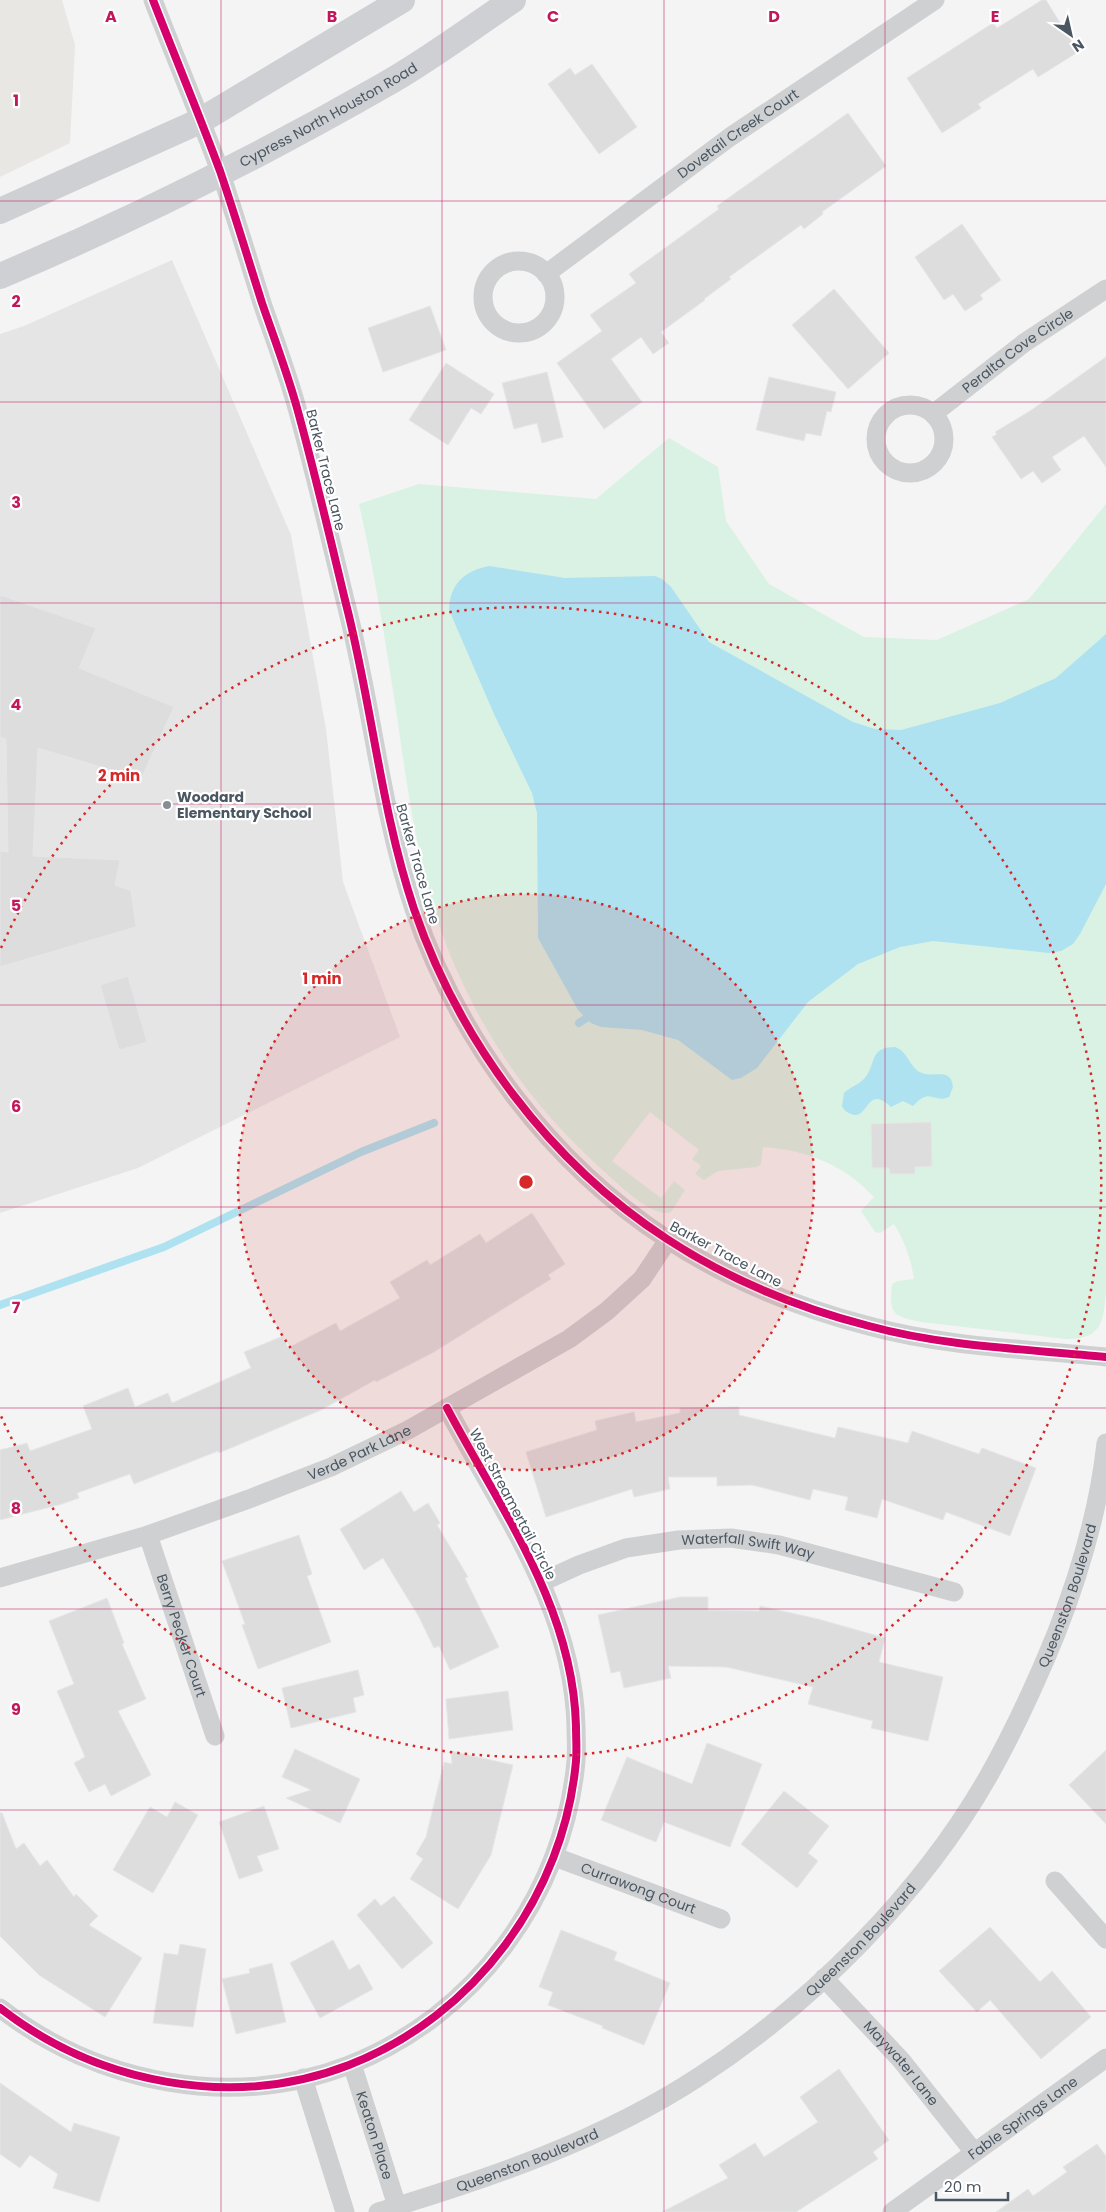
<svg xmlns="http://www.w3.org/2000/svg" width="1106" height="2212" viewBox="0 0 1106 2212" font-family="Poppins,sans-serif">
<rect width="100%" height="100%" fill="#f4f4f4"/>
<polygon fill="#e8e7e3" points="0,0 62,0 75,45 70,143 0,177"/>
<polygon fill="#e6e5e6" points="172,260 291,535 326,729 343,882 400,1037 138,1168 0,1213 0,334 24,326"/>
<path fill="#d9f2e3" d="M669 438 718 467 726 521 769 584 864 637 937 640 1029 599 1106 504V1288C1104 1318 1104 1340 1066 1339L921 1322C892 1316 889 1314 892 1284L898 1281 914 1279C911 1259 905 1242 894 1224L880 1233 875 1232 861 1211 874 1197C844 1165 807 1150 763 1147L761 1164 757 1167 718 1171 704 1180 695 1174 701 1166 692 1159 699 1150 650 1112 612 1161 661 1198 674 1181 685 1190 671 1212C654 1219 619 1185 607 1174 534 1109 483 1038 447 947 419 873 408 794 397 716 386 645 375 574 359 504L419 484 596 499Z"/>
<g fill="#aee2f0">
<path d="M489 566 565 578 655 576 662 579 671 587 709 642 853 722 875 729 901 730 1000 703 1056 678 1106 634V884L1080 934 1073 944 1061 951 1049 953 933 941 900 947 858 964 808 1002 757 1068 741 1078 732 1080 678 1040 642 1030 601 1027 591 1023 578 1010 538 938 537 813 532 793 494 714 449 610C450 583 465 571 489 566Z"/>
<path d="M895 1047C909 1052 909 1068 922 1073 935 1078 951 1067 953 1087L949 1097C933 1104 931 1086 913 1106L903 1101 891 1107C866 1083 869 1121 851 1114 846 1112 844 1110 842 1106L844 1093C850 1087 858 1085 864 1079 877 1065 868 1047 895 1047Z"/>
</g>
<g fill="none" stroke-linecap="round" stroke-linejoin="round">
<g stroke="#aee2f0" stroke-width="8">
<polyline points="579,1023 594,1013"/>
<polyline points="0,1305 164,1247 361,1152 434,1123"/>
</g>
</g>
<g fill="#ddddde" stroke="#e5e6e7">
<polygon points="1042,0 1046,0 1078,52 1038,77 1033,69 978,104 981,108 942,133 907,78 993,23 997,28"/>
<polygon points="592,64 637,127 599,154 548,84 570,68 575,75"/>
<polygon points="848,113 886,166 822,212 823,214 804,229 801,225 729,277 731,279 704,299 705,300 661,332 669,343 653,354 641,337 611,359 642,402 604,429 557,363 602,331 590,315 636,283 629,274 719,209 717,206"/>
<polygon points="962,224 1001,280 980,295 983,299 965,311 953,294 944,300 915,257"/>
<polygon points="834,289 889,353 848,389 792,325"/>
<polygon points="430,306 446,350 383,372 368,328"/>
<polygon points="1106,357 1106,467 1084,436 1052,457 1061,470 1042,483 1033,471 1021,479 992,437 997,434 995,432 1030,411"/>
<polygon points="446,363 494,394 481,414 471,408 448,445 409,420"/>
<polygon points="547,372 563,437 542,443 537,423 514,429 502,383"/>
<polygon points="769,377 836,392 831,412 827,411 821,436 806,433 804,441 756,430"/>
<polygon points="0,595 96,628 79,668 174,707 141,779 38,748 33,856 120,860 115,885 131,891 136,927 0,967 0,851 8,852 6,739 0,737"/>
<polygon points="128,976 147,1042 119,1050 100,985"/>
<polygon points="931,1122 932,1166 915,1167 915,1174 890,1174 889,1168 872,1168 871,1124"/>
<polygon points="532,1213 565,1264 548,1275 551,1279 434,1352 376,1382 375,1380 321,1410 219,1453 218,1451 134,1484 130,1474 77,1493 79,1498 62,1504 0,1520 0,1450 27,1443 30,1451 92,1429 83,1406 128,1388 135,1407 168,1393 172,1403 251,1368 244,1352 283,1336 288,1348 336,1323 340,1331 400,1298 390,1282 427,1260 430,1265 480,1234 486,1243"/>
<polygon points="739,1407 739,1415 835,1438 838,1427 908,1443 912,1431 979,1454 982,1448 1036,1468 1010,1536 946,1512 943,1520 882,1499 877,1518 845,1510 848,1497 813,1489 810,1500 752,1485 717,1486 717,1477 668,1477 670,1489 634,1497 632,1489 546,1517 526,1452 597,1430 595,1421 634,1412 636,1422 680,1413 680,1408"/>
<polygon points="401,1491 414,1512 428,1503 440,1523 437,1525 468,1577 465,1578 499,1647 450,1670 439,1646 434,1648 419,1617 383,1558 364,1570 340,1529"/>
<polygon points="299,1535 312,1574 307,1576 331,1642 258,1669 242,1625 245,1624 222,1561"/>
<polygon points="680,1597 708,1597 708,1610 759,1611 760,1606 818,1619 885,1638 879,1662 943,1677 928,1741 871,1728 873,1721 808,1704 813,1687 726,1667 668,1666 671,1678 624,1688 620,1671 611,1673 598,1615"/>
<polygon points="107,1598 124,1643 122,1644 146,1699 118,1711 151,1775 111,1796 105,1784 89,1792 74,1763 85,1757 57,1691 74,1684 49,1621"/>
<polygon points="358,1670 364,1695 353,1698 356,1712 291,1728 282,1688"/>
<polygon points="508,1691 513,1730 449,1739 446,1699"/>
<polygon points="707,1743 762,1764 730,1847 664,1822 656,1842 601,1820 627,1757 692,1784"/>
<polygon points="295,1749 360,1779 340,1823 286,1798 311,1790 282,1777"/>
<polygon points="1106,1750 1106,1824 1069,1785"/>
<polygon points="451,1751 513,1765 491,1855 458,1909 410,1879 423,1859 416,1854 426,1837 444,1762 452,1764"/>
<polygon points="784,1791 829,1826 808,1853 818,1861 797,1888 741,1844"/>
<polygon points="175,1802 198,1815 153,1893 113,1870 150,1807 167,1817"/>
<polygon points="264,1806 279,1849 257,1856 263,1871 239,1879 219,1822"/>
<polygon points="0,1813 2,1813 16,1849 24,1843 40,1866 47,1860 74,1897 76,1894 98,1916 89,1925 142,1958 105,2017 39,1975 0,1936"/>
<polygon points="394,1896 433,1943 402,1969 357,1915 375,1899 381,1906"/>
<polygon points="990,1927 1040,1982 1052,1971 1091,2017 1041,2059 990,2000 977,2012 939,1971"/>
<polygon points="561,1930 617,1952 614,1960 670,1983 644,2045 602,2028 603,2026 548,2005 553,1992 539,1987"/>
<polygon points="333,1940 349,1970 359,1964 373,1989 320,2018 290,1963"/>
<polygon points="180,1944 206,1949 193,2027 153,2023 164,1953 178,1955"/>
<polygon points="272,1963 286,2022 236,2034 222,1979 250,1973 249,1969"/>
<polygon points="839,2069 889,2140 873,2152 878,2159 796,2212 662,2212 728,2178 719,2165 755,2143 764,2157 818,2122 800,2097"/>
<polygon points="0,2083 71,2132 74,2123 120,2137 99,2202 53,2188 58,2174 30,2155 20,2168 0,2154"/>
<polygon points="1097,2144 1106,2156 1106,2212 996,2212 1028,2189 1033,2196 1067,2172 1063,2167"/>
</g>
<g fill="none" stroke-linecap="round" stroke-linejoin="round">
<g stroke="#ced0d2" stroke-width="19">
<path d="M153 0C175 57 199 114 220 171 235 215 248 259 262 303 274 338 287 372 297 408 315 473 330 538 346 604 372 705 381 811 414 909 459 1041 550 1163 667 1239 728 1279 799 1308 869 1326 946 1347 1027 1349 1106 1357"/>
<circle cx="519" cy="297" r="36"/>
<path id="s1" d="M546 274 730 137 935 0"/>
<circle cx="910" cy="439" r="34"/>
<path id="s2" d="M933 414 1024 343 1106 289"/>
<path id="s3" d="M148 1535 215 1736"/>
<path id="s4" d="M0 1578 148 1535 249 1499 331 1467 408 1430 569 1339 607 1311 642 1279 668 1240"/>
<path id="s5" d="M542 1582 579 1565 626 1548 679 1540 731 1538 779 1545 954 1592"/>
<path id="s6" d="M555 1857 721 1919"/>
<polyline points="1055,1881 1106,1939"/>
<path id="s7" d="M824 1978 901 2060 974 2152"/>
<path d="M0 2008C97 2084 233 2110 349 2065 475 2016 564 1895 576 1761 577 1750 576 1738 576 1726 573 1607 501 1510 447 1408"/>
<path id="s8" d="M352 2064 397 2206"/>
<polyline points="303,2078 345,2212"/>
<path id="s9" d="M378 2212C490 2178 601 2141 700 2076 812 2003 921 1894 988 1777 1014 1731 1036 1683 1056 1634 1080 1573 1099 1509 1106 1443"/>
<path id="s10" d="M892 2212 1106 2058"/>
</g>
<g stroke="#ced0d4" stroke-width="26">
<polyline points="0,211 200,121 402,0"/>
<path id="s11" d="M0 276C133 220 262 155 386 84 430 59 471 28 513 0"/>
</g>
<defs>
<g id="cycleway">
<path d="M153 0C175 57 199 114 220 171 235 215 248 259 262 303 274 338 287 372 297 408 315 473 330 538 346 604 372 705 381 811 414 909 459 1041 550 1163 667 1239 728 1279 799 1308 869 1326 946 1347 1027 1349 1106 1357"/>
<path d="M0 2008C97 2084 233 2110 349 2065 475 2016 564 1895 576 1761 577 1750 576 1738 576 1726 573 1607 501 1510 447 1408"/>
</g>
</defs>
<use href="#cycleway" stroke="#fff" stroke-width="11"/>
<use href="#cycleway" stroke="#d6006c" stroke-width="8"/>
</g>
<path fill="none" stroke="#c2185b" stroke-width="1" stroke-opacity="0.55" d="M221 0V2212M442 0V2212M664 0V2212M885 0V2212M0 201H1106M0 402H1106M0 603H1106M0 804H1106M0 1005H1106M0 1207H1106M0 1408H1106M0 1609H1106M0 1810H1106M0 2011H1106"/>
<circle cx="526" cy="1182" r="288" fill="#d62828" fill-opacity=".12"/>
<g fill="none" stroke="#d62828" stroke-width="2.5" stroke-dasharray="2.5 5">
<circle cx="526" cy="1182" r="288"/>
<path d="M1 948A575 575 0 1 1 1 1416"/>
</g>
<circle fill="#868d94" stroke="#fff" stroke-width="2" cx="167" cy="805" r="5"/>
<g text-anchor="middle" dominant-baseline="central" stroke-width="4.5" stroke-linejoin="round" paint-order="stroke">
<g font-size="14" fill="#4a5661" stroke="#fff">
<text stroke="none"><textPath href="#s11" startOffset="366">Cypress North Houston Road</textPath></text>
<text stroke="none"><textPath href="#s1" startOffset="238">Dovetail Creek Court</textPath></text>
<text stroke="none"><textPath href="#s2" startOffset="106">Peralta Cove Circle</textPath></text>
<text transform="translate(326 470) rotate(76)">Barker Trace Lane</text>
<text transform="translate(418 864) rotate(74)">Barker Trace Lane</text>
<text transform="translate(726 1254) rotate(28)">Barker Trace Lane</text>
<text stroke="none"><textPath href="#s4" startOffset="381">Verde Park Lane</textPath></text>
<text transform="translate(513 1504) rotate(62)">West Streamertail Circle</text>
<text stroke="none"><textPath href="#s5" startOffset="214">Waterfall Swift Way</textPath></text>
<text stroke="none"><textPath href="#s9" startOffset="968">Queenston Boulevard</textPath></text>
<text stroke="none"><textPath href="#s3" startOffset="106">Berry Pecker Court</textPath></text>
<text stroke="none"><textPath href="#s6" startOffset="89">Currawong Court</textPath></text>
<text stroke="none"><textPath href="#s9" startOffset="562">Queenston Boulevard</textPath></text>
<text stroke="none"><textPath href="#s7" startOffset="115">Maywater Lane</textPath></text>
<text stroke="none"><textPath href="#s10" startOffset="161">Fable Springs Lane</textPath></text>
<text stroke="none"><textPath href="#s8" startOffset="75">Keaton Place</textPath></text>
<text stroke="none"><textPath href="#s9" startOffset="158">Queenston Boulevard</textPath></text>
</g>
<g font-size="14" font-weight="bold" fill="#4a5661" stroke="#fff" text-anchor="start">
<text x="177" y="797">Woodard<tspan x="177" dy="16">Elementary School</tspan></text>
</g>
</g>
<g font-size="16" text-anchor="middle" font-weight="bold" fill="#c2185b" stroke="#fff" stroke-width="4.5" stroke-linejoin="round" paint-order="stroke">
<text x="111" y="22">A</text>
<text x="332" y="22">B</text>
<text x="553" y="22">C</text>
<text x="774" y="22">D</text>
<text x="995" y="22">E</text>
<text x="16" y="106">1</text>
<text x="16" y="307">2</text>
<text x="16" y="508">3</text>
<text x="16" y="710">4</text>
<text x="16" y="911">5</text>
<text x="16" y="1112">6</text>
<text x="16" y="1313">7</text>
<text x="16" y="1514">8</text>
<text x="16" y="1715">9</text>
</g>
<circle cx="526" cy="1182" r="8" fill="#d62828" stroke="#fff" stroke-width="2.5"/>
<g font-size="15" text-anchor="middle" font-weight="bold" fill="#d62828" stroke="#fff" stroke-width="4.5" stroke-linejoin="round" paint-order="stroke">
<text x="119" y="781">2 min</text>
<text x="322" y="984">1 min</text>
</g>
<g transform="translate(1071 35) rotate(146)" stroke="#ffffff" stroke-width="4" paint-order="stroke">
<path d="M0-4L9 19L0 12L-9 19Z" fill="#4a5661"/>
<text y="-8" font-size="14" font-weight="bold" text-anchor="middle" fill="#4a5661">N</text>
</g>
<path d="M936 2192v8h72v-8" fill="none" stroke="#4a5661" stroke-width="2.5"/>
<text x="944" y="2192" font-size="15" fill="#4a5661" stroke="#ffffff" stroke-width="4" paint-order="stroke">20 m</text>
</svg>
